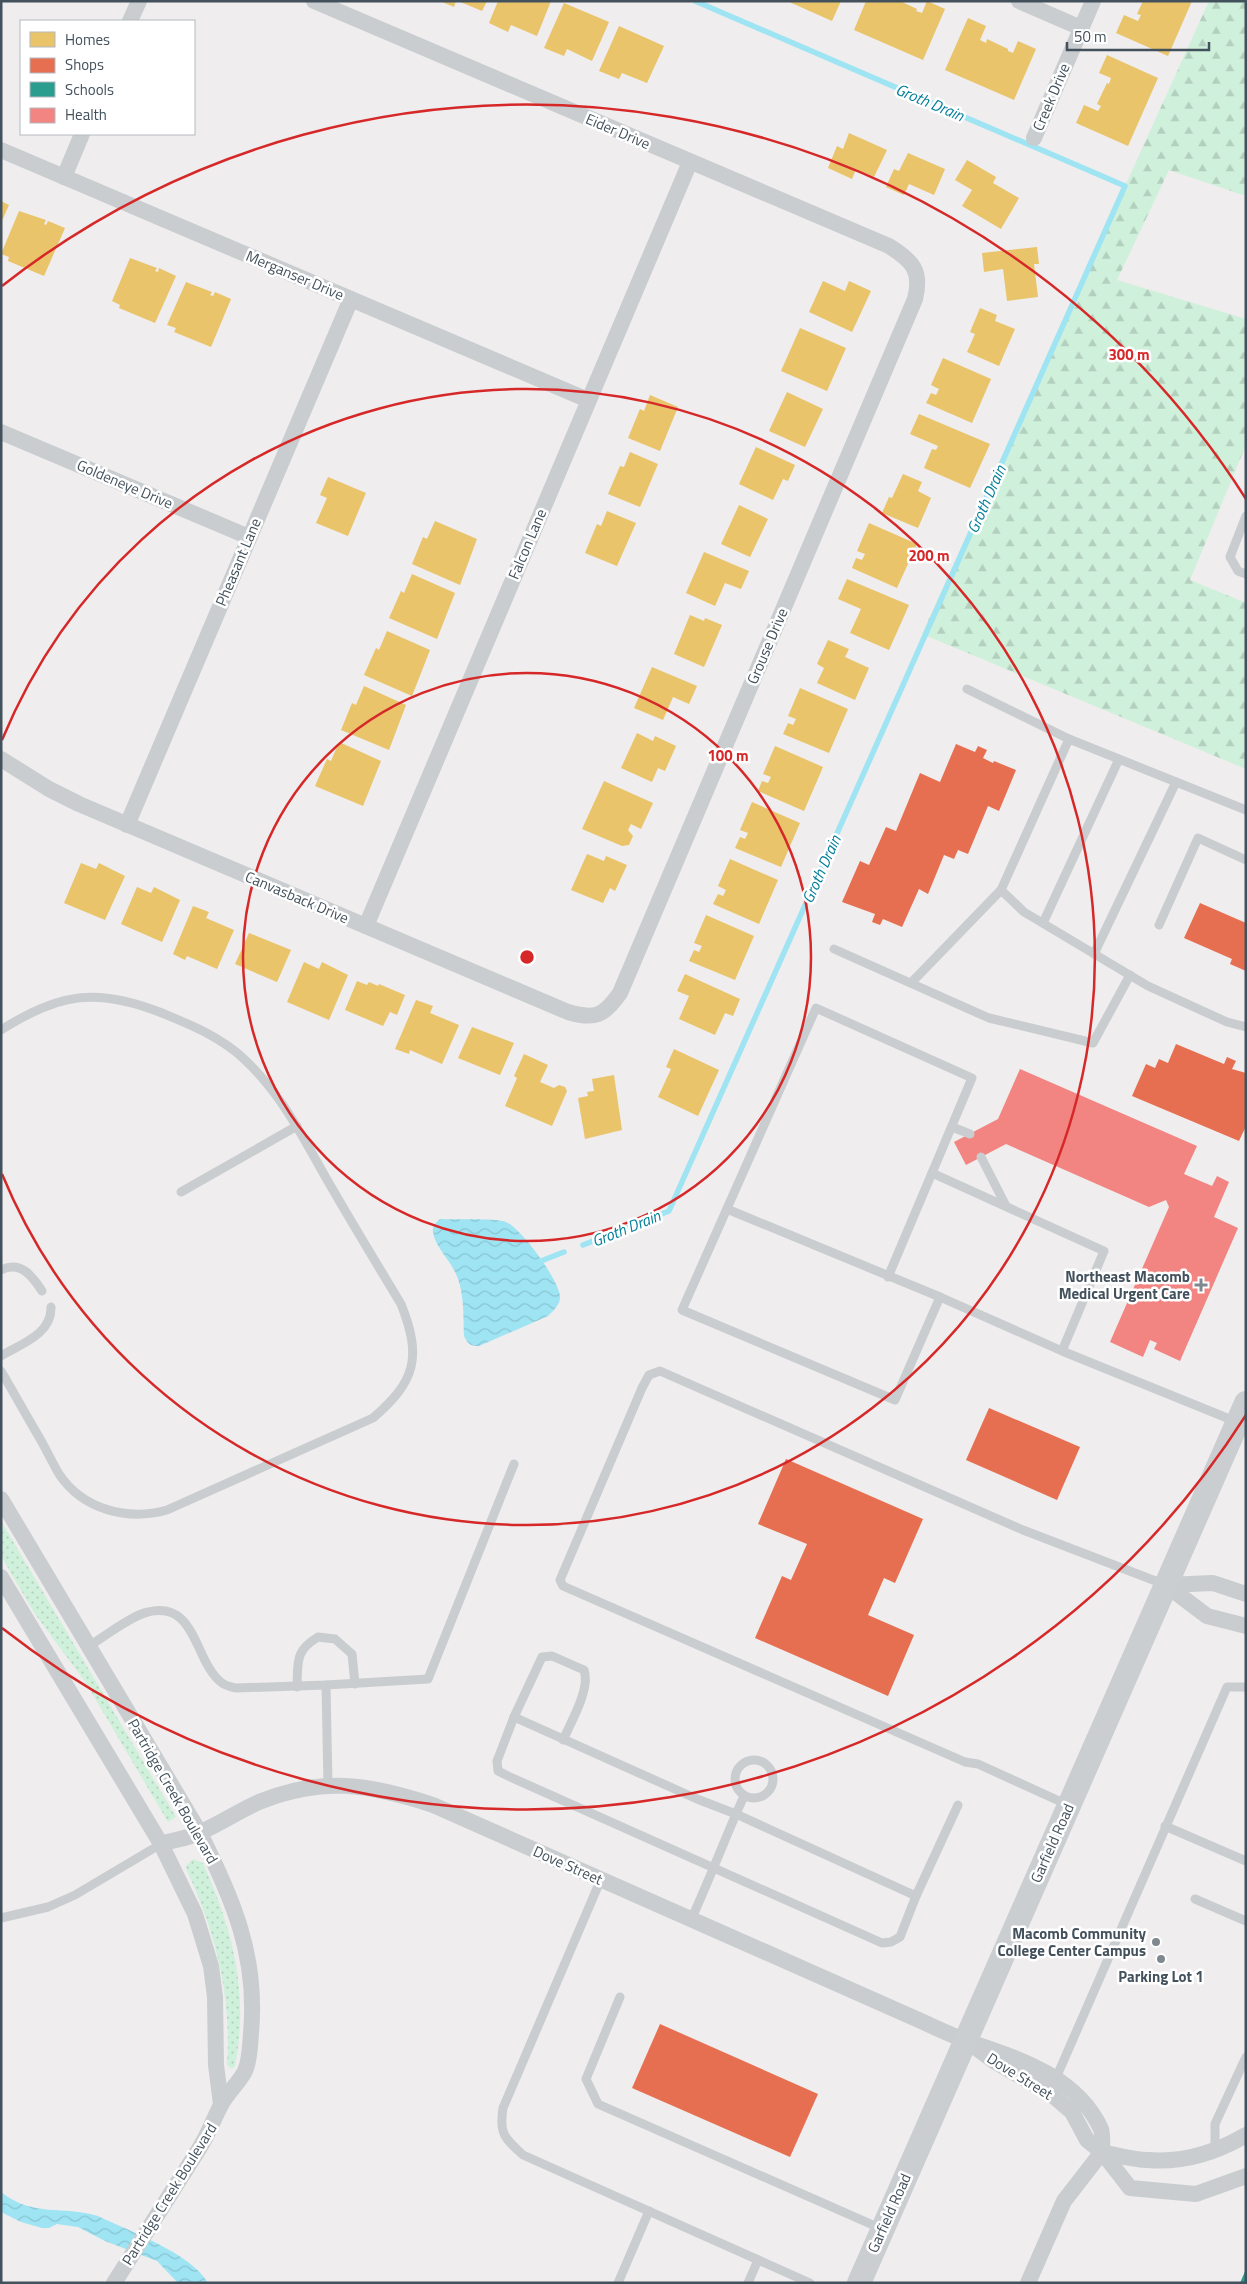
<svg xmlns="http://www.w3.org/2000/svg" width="1247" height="2284" viewBox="0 0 1247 2284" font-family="'Titillium Web',sans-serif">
<defs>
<pattern id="grass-dots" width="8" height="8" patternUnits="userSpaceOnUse" patternTransform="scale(1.25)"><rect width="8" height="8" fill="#cff0da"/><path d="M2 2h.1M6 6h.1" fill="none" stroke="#b3d0be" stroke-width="1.8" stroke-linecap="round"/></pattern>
<pattern id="forest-firs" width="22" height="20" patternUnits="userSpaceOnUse" patternTransform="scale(1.25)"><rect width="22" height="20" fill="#cff0da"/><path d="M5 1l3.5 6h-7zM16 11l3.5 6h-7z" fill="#b3d0be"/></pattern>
<pattern id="water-waves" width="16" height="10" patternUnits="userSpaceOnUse" patternTransform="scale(1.25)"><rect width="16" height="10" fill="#9ee4f3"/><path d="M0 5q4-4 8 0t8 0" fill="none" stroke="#89c5d3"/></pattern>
</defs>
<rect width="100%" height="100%" fill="#efeded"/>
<g fill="url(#grass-dots)">
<polygon points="1,1521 176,1817 168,1822 86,1683 35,1614 1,1556"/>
<path d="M193 1859 203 1863C233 1931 249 1991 235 2066L232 2069 227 2065C232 1998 216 1932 187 1871L186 1866Z"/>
</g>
<polygon fill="url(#forest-firs)" points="1209,1 1246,1 1246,196 1169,170 1117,280 1246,319 1246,445 1190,580 1246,603 1246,769 922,634"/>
<g fill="url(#water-waves)">
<path d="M440 1219C454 1220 496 1218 506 1222 521 1228 560 1281 560 1297 560 1305 553 1311 548 1316L479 1346C470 1346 468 1344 464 1336 463 1315 465 1290 454 1270 448 1258 435 1246 433 1232 432 1226 436 1223 440 1219Z"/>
<path d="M1 2192C34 2218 62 2205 98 2216 129 2231 191 2253 208 2283H178L157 2261 105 2241 78 2227 57 2224 49 2228H42L21 2222 1 2212Z"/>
</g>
<g fill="#e9c46a">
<polygon points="440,1 456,1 454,7"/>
<polygon points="458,1 487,1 482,11"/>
<polygon points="498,1 551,1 537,36 511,25 508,32 489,23"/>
<polygon points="787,1 841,1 832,21"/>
<polygon points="866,1 900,1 917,9 916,11 922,13 927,1 945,9 923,60 854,30"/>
<polygon points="1143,1 1192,1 1168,56 1116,33 1124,15 1138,21 1141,15 1137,14"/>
<polygon points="564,3 609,22 592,61 567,49 564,56 544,48"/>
<polygon points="968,18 986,26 980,40 986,43 987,39 1008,49 1008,51 1013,53 1018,41 1036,49 1014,100 945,70"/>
<polygon points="619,26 664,46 647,83 622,73 619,79 599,71"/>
<polygon points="1107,55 1158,78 1128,146 1076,123 1084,105 1098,111 1101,106 1097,104 1107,83 1109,84 1111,78 1099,73"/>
<polygon points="849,133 887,150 874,177 856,169 852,179 828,168 837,146 843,149"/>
<polygon points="908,153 945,169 934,195 909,184 904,195 886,187 894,169 899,171"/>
<polygon points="967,160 996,177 993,183 1019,198 1001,229 962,206 972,190 955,180"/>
<polygon points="1,201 9,205 1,223"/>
<polygon points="19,211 46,220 44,224 46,225 48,221 65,228 44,276 8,261 9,257 1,254"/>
<polygon points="1037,247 1039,264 1034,264 1038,297 1007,301 1003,269 984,272 982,253"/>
<polygon points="130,258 157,268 155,271 158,272 159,268 176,276 155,323 119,308 120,305 112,301"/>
<polygon points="823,281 845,291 849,281 871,291 852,332 809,312"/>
<polygon points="186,282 212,292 210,295 213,296 215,292 231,299 211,347 174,332 176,328 167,325"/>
<polygon points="980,308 997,315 995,321 1015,329 999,366 967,352 975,334 970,332"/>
<polygon points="800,328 846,348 827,391 781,371"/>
<polygon points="943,358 991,379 972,423 926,403 931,393 936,395 939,389 931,385"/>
<polygon points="787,392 823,409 805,447 769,431"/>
<polygon points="650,395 678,407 660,451 628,438 640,409 644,411"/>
<polygon points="919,414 990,444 970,488 924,468 932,449 936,450 938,446 910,434"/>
<polygon points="756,447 795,465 788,481 783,479 773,500 739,484"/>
<polygon points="630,452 658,464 640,507 608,494 620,466 624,467"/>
<polygon points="903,474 922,482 918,491 931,498 918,528 882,513 889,497 892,498"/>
<polygon points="328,477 366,493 348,536 316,523 327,498 320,495"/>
<polygon points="739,505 768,519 750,557 721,544"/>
<polygon points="607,511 636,523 617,566 585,553 597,524 601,526"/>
<polygon points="435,521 477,539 460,585 412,564 423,537 427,539"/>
<polygon points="869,523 917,544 897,588 852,568 856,558 862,560 865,554 857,551"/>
<polygon points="704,552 749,571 741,589 725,583 715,606 686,593"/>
<polygon points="412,574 455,593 437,639 389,618 401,591 404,593"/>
<polygon points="847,579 909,605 889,650 850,633 861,609 838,599"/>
<polygon points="690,615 704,621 705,618 722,625 704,667 674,654"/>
<polygon points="387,631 430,650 412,696 364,675 376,648 379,650"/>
<polygon points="828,640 849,649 845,657 869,668 855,700 817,683 824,668 817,664"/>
<polygon points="652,667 697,686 689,704 673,697 663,720 634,708"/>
<polygon points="364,686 406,705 389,750 341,730 352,703 356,705"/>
<polygon points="800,688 848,709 829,753 783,734 788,723 793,725 796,719 788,716"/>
<polygon points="637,733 653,741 655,736 676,746 665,771 658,768 652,782 621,768"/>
<polygon points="339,742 381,761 363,806 315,786 327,759 331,761"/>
<polygon points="775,746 823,767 804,811 758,791 762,781 768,783 771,777 763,774"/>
<polygon points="604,781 653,803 641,829 631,824 628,830 633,836 629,845 622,846 582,829"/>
<polygon points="752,802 800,823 781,867 735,848 740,837 745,839 748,833 740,830"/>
<polygon points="587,854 604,861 606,856 627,865 615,891 610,888 603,903 571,890"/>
<polygon points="730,859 778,880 759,924 713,904 718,894 723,896 726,890 718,886"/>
<polygon points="81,863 96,869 99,863 125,876 105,920 64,903"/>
<polygon points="137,887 151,893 154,887 180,900 162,942 121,924"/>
<polygon points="193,906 209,912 206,918 234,930 217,969 187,956 185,960 173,954"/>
<polygon points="706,915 754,936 735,980 689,961 694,950 699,952 702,946 694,943"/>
<polygon points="249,933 291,950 277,982 235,964"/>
<polygon points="304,962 319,969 322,962 348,975 329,1020 287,1002"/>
<polygon points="685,974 740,999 733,1016 725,1013 715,1035 679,1019 689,996 677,991"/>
<polygon points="357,981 367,985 369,982 378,986 379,984 405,995 397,1015 390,1012 383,1026 345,1010"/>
<polygon points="416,1000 433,1006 430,1013 459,1025 442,1064 410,1050 409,1054 395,1049"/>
<polygon points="472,1027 514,1043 500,1075 458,1058"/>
<polygon points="674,1049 719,1070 698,1116 658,1097 671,1069 666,1067"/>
<polygon points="524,1054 548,1065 540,1082 554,1088 559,1085 565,1087 567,1091 552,1126 505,1106 517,1078 514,1076"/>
<polygon points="614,1075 622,1130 585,1139 578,1098 588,1096 587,1092 594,1091 592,1079"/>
</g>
<g fill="#e76f51">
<polygon points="956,744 975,752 978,746 987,750 983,758 993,763 994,761 1016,770 999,811 988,806 968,854 958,850 954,859 944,855 928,894 919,889 902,927 883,919 880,925 872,922 875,914 842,902 860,861 869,865 886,827 896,831 920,773 940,782"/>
<polygon points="1200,903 1246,923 1246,971 1230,964 1232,959 1184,938"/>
<polygon points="1176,1044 1224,1064 1227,1057 1236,1061 1232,1069 1246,1073 1246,1126 1239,1141 1132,1096 1146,1064 1155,1068 1159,1059 1168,1063"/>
<polygon points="989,1408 1080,1447 1057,1500 966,1460"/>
<polygon points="786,1459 923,1519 895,1583 884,1578 868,1615 914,1635 888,1696 755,1638 782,1576 791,1580 807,1544 758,1524"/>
<polygon points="660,2024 818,2094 790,2157 632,2088"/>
</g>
<polygon fill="#2a9d8f" points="1246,2269 1246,2283 1240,2283"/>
<polygon fill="#f28482" points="1020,1069 1197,1146 1184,1174 1212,1186 1217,1176 1229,1182 1214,1217 1238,1228 1180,1361 1154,1349 1157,1343 1150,1340 1143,1357 1110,1342 1169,1207 1166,1200 1149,1207 1006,1144 966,1165 954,1142 998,1119"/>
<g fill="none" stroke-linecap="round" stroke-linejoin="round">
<g stroke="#9ee4f3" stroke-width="5.5">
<polyline points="583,1245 669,1211 1125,186 695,1"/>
<polyline points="541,1261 564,1252"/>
</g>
<g stroke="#c9cdcf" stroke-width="9">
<polyline points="1246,516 1230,557 1238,571 1246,574"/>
<polyline points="967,689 1069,739"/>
<polyline points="1246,810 1069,739 1001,890 1024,912 1148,986 1227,1022 1246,1027"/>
<polyline points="1043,923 1119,759"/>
<polyline points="1159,925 1198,838 1246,860"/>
<polyline points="834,949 989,1018 1093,1043 1130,975"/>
<polyline points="1094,954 1176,782"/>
<polyline points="911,983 1001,890"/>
<path d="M1 1030C59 993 97 987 162 1013 191 1025 221 1037 244 1059 284 1096 306 1144 333 1190 355 1228 378 1266 401 1304 422 1357 416 1381 373 1418L167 1510C128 1521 83 1510 59 1474 52 1462 46 1449 39 1437 26 1415 14 1393 1 1371"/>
<polyline points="952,1127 970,1134"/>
<polyline points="981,1157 1006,1206"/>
<polyline points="181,1192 297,1126"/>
<polyline points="727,1209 940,1297"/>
<path d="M1 1270C21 1260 33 1277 42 1291"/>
<polyline points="888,1277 932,1173"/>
<polyline points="1062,1351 1104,1251 932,1173 972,1078 816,1008 682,1310 895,1400 940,1297 1062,1351 1237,1422"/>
<path d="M1 1356C21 1344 52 1334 51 1307"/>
<path d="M88 1647C102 1638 132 1615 148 1612 197 1600 194 1662 222 1683 226 1686 232 1687 236 1688L326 1685 428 1679 514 1464"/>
<polyline points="326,1685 328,1785"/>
<path d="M297 1687C298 1661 295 1651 318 1637L335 1639 352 1654 355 1684"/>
<path d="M514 1717 542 1657 552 1656 584 1670C591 1688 571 1722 563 1740"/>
<circle cx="754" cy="1779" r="19"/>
<polyline points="1068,1805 978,1764 965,1762 563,1586 560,1580 642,1388 649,1375 660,1371 1023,1530 1166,1585"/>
<polyline points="1165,1826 1246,1861"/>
<path d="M601 1879 503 2108C499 2133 504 2138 523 2155L810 2283"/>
<polyline points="916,1896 958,1805"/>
<polyline points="1195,1899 1246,1921"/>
<polyline points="1,1918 48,1907 75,1895 161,1844"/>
<path d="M691 1920C707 1885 721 1849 736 1814L697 1799 514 1717 497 1761 498 1771 508 1776 882 1943 891 1942 900 1937 916 1896 736 1814 744 1796"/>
<polyline points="620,1997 586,2079 598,2104 882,2229"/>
<polyline points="1056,2078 1227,1687 1246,1687"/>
<polyline points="1215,2150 1215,2124 1246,2057"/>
<polyline points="618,2283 649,2211"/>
<polyline points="748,2283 758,2260"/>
</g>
<g stroke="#c9cdcf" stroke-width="16">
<polyline points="1019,1 1081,28"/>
<polyline points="130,21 139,1"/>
<polyline points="1034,138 1093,1"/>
<polyline points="1,150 588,400"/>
<polyline points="64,177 82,134"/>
<polyline points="1,432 249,537"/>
<path d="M1 759 49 789 79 804 568 1012C595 1020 604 1016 620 993L915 299C922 271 913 261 889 246L314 1"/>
<polyline points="127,825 351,299"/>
<polyline points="366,926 690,162"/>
<path d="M1 1499 200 1833C233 1901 258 1955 251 2033 250 2045 250 2060 245 2071 239 2083 227 2093 221 2105 213 2120 208 2135 199 2149L114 2283"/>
<polyline points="1,1577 161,1844 195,1914 211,1966 215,1997 216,2065 221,2104"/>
<polyline points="1166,1585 1207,1616 1246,1626"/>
<polyline points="1166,1585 1213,1583 1246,1594"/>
<path d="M161 1844C174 1840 189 1838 201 1832 221 1823 239 1811 259 1802 323 1776 369 1784 433 1805L921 2021C936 2028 951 2035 967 2041 1017 2058 1077 2076 1101 2129 1103 2136 1102 2145 1102 2152"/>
<polyline points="975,2047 994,2061 1051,2094 1072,2112 1087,2140 1102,2152 1130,2188 1196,2194 1246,2176"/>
<path d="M1102 2152C1117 2155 1133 2160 1148 2160 1183 2163 1217 2152 1246 2135"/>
<polyline points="1028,2283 1064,2201 1102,2152"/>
</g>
<polyline stroke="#caced1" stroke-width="24" points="859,2283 1246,1403"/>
</g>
<g fill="none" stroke="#d62828" stroke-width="2.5">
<circle cx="527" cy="957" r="284"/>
<path d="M2 740A568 568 0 1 1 2 1174"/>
<path d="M1246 1415A852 852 0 0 1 2 1628M2 286A852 852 0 0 1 1246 499"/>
</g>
<g fill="#7f888f" stroke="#fff" stroke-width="2">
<path d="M1198.5 1277.5h5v5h5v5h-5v5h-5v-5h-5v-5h5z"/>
<circle cx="1156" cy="1942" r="5"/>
<circle cx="1161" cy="1959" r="5"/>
</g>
<g text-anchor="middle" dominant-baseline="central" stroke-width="5" stroke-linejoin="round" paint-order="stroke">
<g font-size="15" fill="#43515c" stroke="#fff">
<text transform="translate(1051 97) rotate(-67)">Creek Drive</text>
<text transform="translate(618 131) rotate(23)">Eider Drive</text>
<text transform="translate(295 275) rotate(23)">Merganser Drive</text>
<text transform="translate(125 484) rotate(23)">Goldeneye Drive</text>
<text transform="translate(527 544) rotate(-67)">Falcon Lane</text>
<text transform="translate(238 562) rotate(-67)">Pheasant Lane</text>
<text transform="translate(767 646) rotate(-67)">Grouse Drive</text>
<text transform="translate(297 897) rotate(23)">Canvasback Drive</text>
<text transform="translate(173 1791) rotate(60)">Partridge Creek Boulevard</text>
<text transform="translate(1052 1843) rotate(-66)">Garfield Road</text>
<text transform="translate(568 1865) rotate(24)">Dove Street</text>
<text transform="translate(1020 2076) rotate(32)">Dove Street</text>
<text transform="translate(169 2194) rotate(-58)">Partridge Creek Boulevard</text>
<text transform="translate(889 2213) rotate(-66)">Garfield Road</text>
</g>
<g font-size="15" font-weight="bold" fill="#43515c" stroke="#fff" text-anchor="end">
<text x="1190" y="1276">Northeast Macomb<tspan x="1190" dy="17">Medical Urgent Care</tspan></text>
<text x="1146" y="1933">Macomb Community<tspan x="1146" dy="17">College Center Campus</tspan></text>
<text x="1161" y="1976" text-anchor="middle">Parking Lot 1</text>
</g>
<g font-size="16" font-style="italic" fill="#037f9a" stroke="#fff">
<text transform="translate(930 102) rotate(23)">Groth Drain</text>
<text transform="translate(986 499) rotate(-66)">Groth Drain</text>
<text transform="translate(821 869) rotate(-66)">Groth Drain</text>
<text transform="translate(626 1228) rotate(-22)">Groth Drain</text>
</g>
</g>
<circle cx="527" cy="957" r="8" fill="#d62828" stroke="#fff" stroke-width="2.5"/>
<g font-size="15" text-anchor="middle" font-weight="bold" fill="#d62828" stroke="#fff" stroke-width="5" stroke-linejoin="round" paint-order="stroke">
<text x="1129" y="360">300 m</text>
<text x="929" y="561">200 m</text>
<text x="728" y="761">100 m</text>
</g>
<rect width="1247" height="2284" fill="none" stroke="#43515c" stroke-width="5"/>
<rect x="20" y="20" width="175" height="115" fill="#ffffff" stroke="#b4b9be"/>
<rect x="30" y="32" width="25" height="15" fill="#e9c46a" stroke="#b4b9be"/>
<text x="65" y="45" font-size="15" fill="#43515c">Homes</text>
<rect x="30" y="58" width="25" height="15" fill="#e76f51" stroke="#b4b9be"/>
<text x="65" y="70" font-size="15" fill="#43515c">Shops</text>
<rect x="30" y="82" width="25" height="15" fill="#2a9d8f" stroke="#b4b9be"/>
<text x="65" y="95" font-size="15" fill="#43515c">Schools</text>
<rect x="30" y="108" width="25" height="15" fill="#f28482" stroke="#b4b9be"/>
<text x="65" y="120" font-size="15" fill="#43515c">Health</text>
<path d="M1067 42v8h142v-8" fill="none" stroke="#43515c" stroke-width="2.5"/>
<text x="1074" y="42" font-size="15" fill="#43515c" stroke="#ffffff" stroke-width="4" paint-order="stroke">50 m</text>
</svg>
